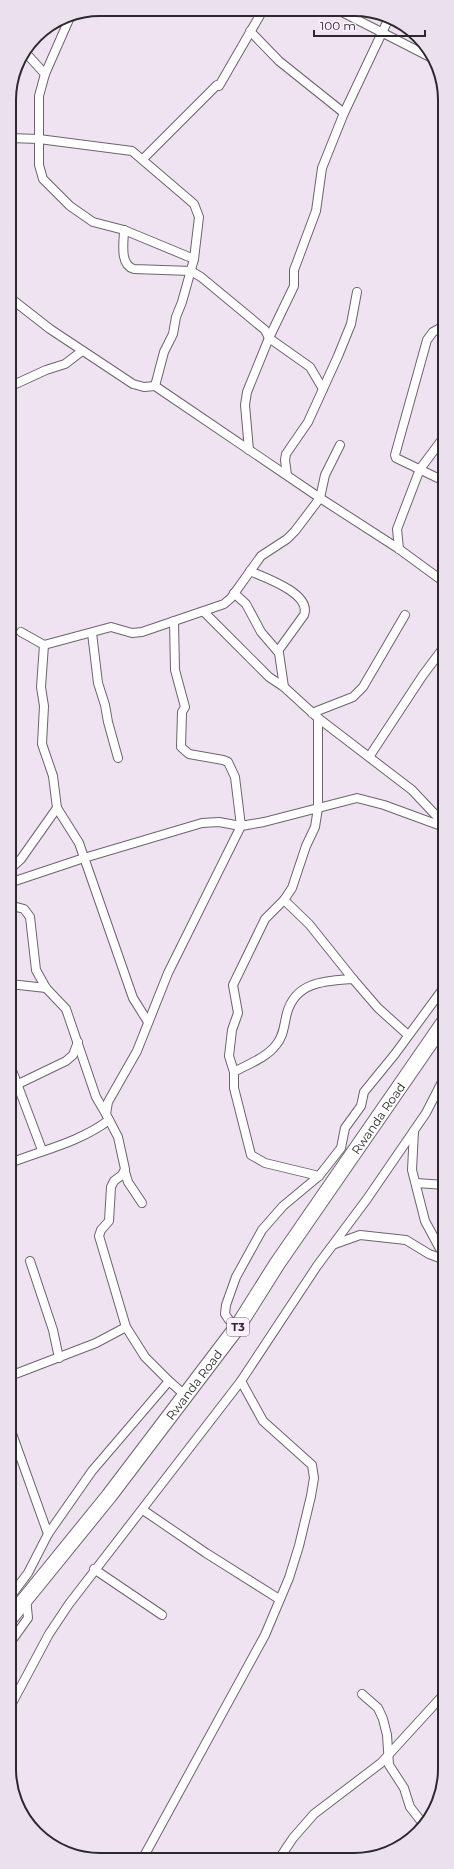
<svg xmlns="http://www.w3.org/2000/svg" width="454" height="1869" viewBox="0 0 454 1869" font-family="Montserrat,sans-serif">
<rect width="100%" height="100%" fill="#efe3f1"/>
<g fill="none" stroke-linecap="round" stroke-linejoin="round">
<defs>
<g id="street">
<polyline points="340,11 430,57"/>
<polyline points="71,15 45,74 39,96 39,165 43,179 70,206 93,222 124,230 194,259"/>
<polyline points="250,31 279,61 344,113"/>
<polyline points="25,52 45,74"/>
<polyline points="9,138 39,139 132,151 194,204 199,217 194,259 182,302 176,317 173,334 164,352 155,386"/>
<polyline points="143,159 217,85 219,86 263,10"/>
<path d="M124 230C124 241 119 265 134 269L191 271 201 277 265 330 269 338 310 367 323 389"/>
<polyline points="9,297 50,329 133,384 144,387 155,386 320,498 399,549 444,582"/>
<polyline points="444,326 433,332 427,340 395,455 396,458 444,481"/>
<polyline points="9,387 46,370 65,364 82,351"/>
<polyline points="249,450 245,405 247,392 269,338 294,286 294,270 316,211 322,168 344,113 388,20"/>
<polyline points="287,475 285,460 286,454 308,422 338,356 351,324 357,292"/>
<polyline points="399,549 397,529 420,469 444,437"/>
<path d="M250 571C263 577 312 593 304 615L278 651"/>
<polyline points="234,593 246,604 261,632 279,653 284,687"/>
<polyline points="204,612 269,677 284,687 318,718 412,790 444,824"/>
<polyline points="174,621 175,670 185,707 182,712 181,747 189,754 223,760 228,762 235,777 241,826 168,973 137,1051 108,1102 106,1114 118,1137 125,1169 122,1175 114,1181 111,1187 109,1221 101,1230 99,1236 126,1327 145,1357 169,1381 186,1396"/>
<polyline points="21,632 44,645 111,627 132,633 142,632 224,604 231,598 261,556 287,539 295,531 320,498 325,475 340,445"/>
<polyline points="92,633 98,683 105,705 108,722 118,758"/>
<polyline points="44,645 41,687 44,706 42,744 53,776 57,808 79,843 133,998 148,1022"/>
<polyline points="312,713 353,697 363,687 405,615"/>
<polyline points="318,718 318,808 315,827 306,846 292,888 284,900 265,919 233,985 238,1013 232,1030 229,1056 234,1072 234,1088 251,1155 265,1163 319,1176"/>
<polyline points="369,757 423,675 444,647"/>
<polyline points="9,870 21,859 57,808"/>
<polyline points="9,883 84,858 202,823 219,822 241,826 264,822 357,798 384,805 444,827"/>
<polyline points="284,900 309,924 353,979 378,1008 408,1035"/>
<polyline points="9,905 24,909 30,917 36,970 46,988 66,1009 96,1097 106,1114"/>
<polyline points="10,984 46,988"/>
<polyline points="10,1065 42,1150"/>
<path d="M234 1072C248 1064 266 1058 276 1045 284 1036 284 1024 287 1013 296 981 326 981 353 979"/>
<polyline points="10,1088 66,1061 73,1055 78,1042"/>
<polyline points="414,1131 412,1170 425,1221 445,1258"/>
<path d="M10 1163C43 1150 80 1142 109 1120"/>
<polyline points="125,1172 128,1182 142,1203"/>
<polyline points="416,1183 445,1185"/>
<polyline points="335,1244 360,1235 406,1240 429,1254 445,1260"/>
<polyline points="30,1261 53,1330 59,1358"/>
<polyline points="238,1326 229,1320 225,1314 226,1305 236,1277 262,1230 283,1206 319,1176 341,1148 345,1128 361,1106 364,1092 395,1054 445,986"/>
<polyline points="10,1376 96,1343 126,1327"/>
<polyline points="10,1428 48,1534"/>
<polyline points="143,1510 206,1553 279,1599"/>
<polyline points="94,1569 162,1615"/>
<polyline points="10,1597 28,1573 48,1534 92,1471 169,1381"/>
<polyline points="10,1643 28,1618 26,1598"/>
<polyline points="362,1694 378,1708 383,1719 387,1735 389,1765 404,1788 410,1807 424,1825"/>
<polyline points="10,1707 49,1634 69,1604 241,1381 317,1266 367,1199 426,1113 445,1076"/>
<polyline points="143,1858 265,1635 289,1578 299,1546 311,1496 314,1478 312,1465 263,1421 241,1381"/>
<polyline points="279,1859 293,1838 314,1814 381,1763 445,1693"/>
</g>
<g id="highway">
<path id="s1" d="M10 1618 109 1496 238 1326 277 1264 445 1021"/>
</g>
</defs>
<use href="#street" stroke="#6d636f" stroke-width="10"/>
<use href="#highway" stroke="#6d636f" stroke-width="17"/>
<use href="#street" stroke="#fff" stroke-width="8"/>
<use href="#highway" stroke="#fff" stroke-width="15"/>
</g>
<g text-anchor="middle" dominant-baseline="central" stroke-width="3.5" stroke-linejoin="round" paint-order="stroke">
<rect fill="#fcf0fe" stroke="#6a646c" stroke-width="1" x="227" y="1318" width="22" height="18" rx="3"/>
<g font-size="11" font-weight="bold" fill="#2c282d">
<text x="238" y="1327">T3</text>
</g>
<g font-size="12" fill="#2c282d" stroke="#fcf0fe">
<text stroke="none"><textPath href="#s1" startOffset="621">Rwanda Road</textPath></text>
<text stroke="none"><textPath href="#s1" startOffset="297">Rwanda Road</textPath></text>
</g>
</g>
<path d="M0 0H454V1869H0ZM100 16H354A84 84 0 0 1 438 100V1769A84 84 0 0 1 354 1853H100A84 84 0 0 1 16 1769V100A84 84 0 0 1 100 16Z" fill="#ebe0ed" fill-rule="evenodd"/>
<path fill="none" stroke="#2c282d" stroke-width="2" d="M100 16H354A84 84 0 0 1 438 100V1769A84 84 0 0 1 354 1853H100A84 84 0 0 1 16 1769V100A84 84 0 0 1 100 16Z"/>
<path d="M314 30v6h111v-6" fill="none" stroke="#2c282d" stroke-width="2"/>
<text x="320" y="30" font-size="12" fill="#2c282d" stroke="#fcf0fe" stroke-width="3" paint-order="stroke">100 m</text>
</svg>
